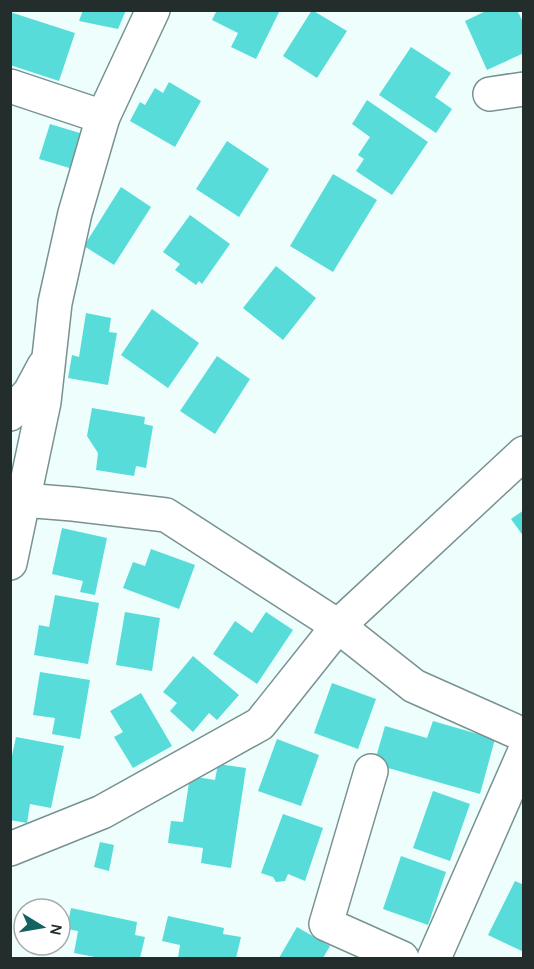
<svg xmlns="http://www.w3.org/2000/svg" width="534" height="969" viewBox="0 0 534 969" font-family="Karla,sans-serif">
<rect width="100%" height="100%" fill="#edfefd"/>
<g fill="#57dcda">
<polygon points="83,10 126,10 118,29 79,21"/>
<polygon points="217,10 280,10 256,59 231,47 238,33 212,20"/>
<polygon points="312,10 347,31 317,78 283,56"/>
<polygon points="488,10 517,10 524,24 524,53 487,70 465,21"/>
<polygon points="10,12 75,33 59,81 10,65"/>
<polygon points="411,47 451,73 435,97 452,109 436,133 379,95"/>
<polygon points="169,82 201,101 175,147 130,121 140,102 145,105 155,88 163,93"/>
<polygon points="367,100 428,142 392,195 356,171 364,159 358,155 370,137 352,124"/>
<polygon points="50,124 83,134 73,169 39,159"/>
<polygon points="227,141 269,169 239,217 196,189"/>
<polygon points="333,174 377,200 333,272 290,246"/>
<polygon points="121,187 151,207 114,265 84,246"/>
<polygon points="190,215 230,244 202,284 199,281 196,285 175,270 180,264 163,252"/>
<polygon points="276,266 316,298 283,340 243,308"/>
<polygon points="152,309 199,343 168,388 121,355"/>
<polygon points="86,313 111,318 109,332 117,333 108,385 68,378 72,355 79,357"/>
<polygon points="217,356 250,379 215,434 180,411"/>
<polygon points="92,408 145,417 144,424 153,426 146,468 136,466 134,476 96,470 98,453 87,436"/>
<polygon points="524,510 524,537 511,519"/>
<polygon points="62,528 107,538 95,595 80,592 83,581 52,574"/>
<polygon points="151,549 195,565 179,609 123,588 133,562 145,566"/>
<polygon points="55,595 99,603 88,664 34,655 39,625 49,627"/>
<polygon points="125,612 160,618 152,671 116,665"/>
<polygon points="266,612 293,630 257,684 213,654 235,621 252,633"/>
<polygon points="193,656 239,695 217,720 209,713 193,732 170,711 177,703 163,692"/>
<polygon points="40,672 90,680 80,739 52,734 55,718 33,715"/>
<polygon points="332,683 376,699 358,749 314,733"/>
<polygon points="141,693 172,746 133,768 114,737 123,732 110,711"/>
<polygon points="433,721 495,739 480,794 374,764 385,726 427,738"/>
<polygon points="16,737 64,746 51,808 30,804 27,823 10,820 10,765"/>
<polygon points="277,739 319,755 301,806 258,791"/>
<polygon points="218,764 246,768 231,868 201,863 203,848 168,843 171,821 183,822 190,776 215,780"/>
<polygon points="433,791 470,804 450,861 413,848"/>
<polygon points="283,814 323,828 305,881 288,874 285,881 276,882 273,877 261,873"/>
<polygon points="100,842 114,845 109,871 94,867"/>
<polygon points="401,856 446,872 428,925 383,909"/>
<polygon points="515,881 524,885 524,952 488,935"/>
<polygon points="71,908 137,922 135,935 145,937 140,958 100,958 74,953 78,931 67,929"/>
<polygon points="168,916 224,928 223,934 241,937 236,958 178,958 180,945 162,941"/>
<polygon points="297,927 330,946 323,958 279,958"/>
</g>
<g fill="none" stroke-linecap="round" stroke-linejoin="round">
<defs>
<g id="street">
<polyline points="10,86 103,117"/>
<polyline points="490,94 524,89"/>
<polyline points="10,414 30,392 44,366"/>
<polyline points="10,499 73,504 166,515 338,626 524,453"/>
<polyline points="10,563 44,402 55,303 75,213 103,117 153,10"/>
<polyline points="371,771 326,924 402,958"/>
<polyline points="10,849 102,812 260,724 338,626 414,686 524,735"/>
<polyline points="434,958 524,753"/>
</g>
</defs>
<use href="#street" stroke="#789291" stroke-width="36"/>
<use href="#street" stroke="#fff" stroke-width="33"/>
</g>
<rect width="534" height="969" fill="none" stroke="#222d2c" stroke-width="24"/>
<g transform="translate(42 927) rotate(101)"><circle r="28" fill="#ffffff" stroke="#a7abab" stroke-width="1.5"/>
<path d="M0-4.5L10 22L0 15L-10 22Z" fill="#116261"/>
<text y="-9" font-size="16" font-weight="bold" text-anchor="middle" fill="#222d2c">N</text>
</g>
</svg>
